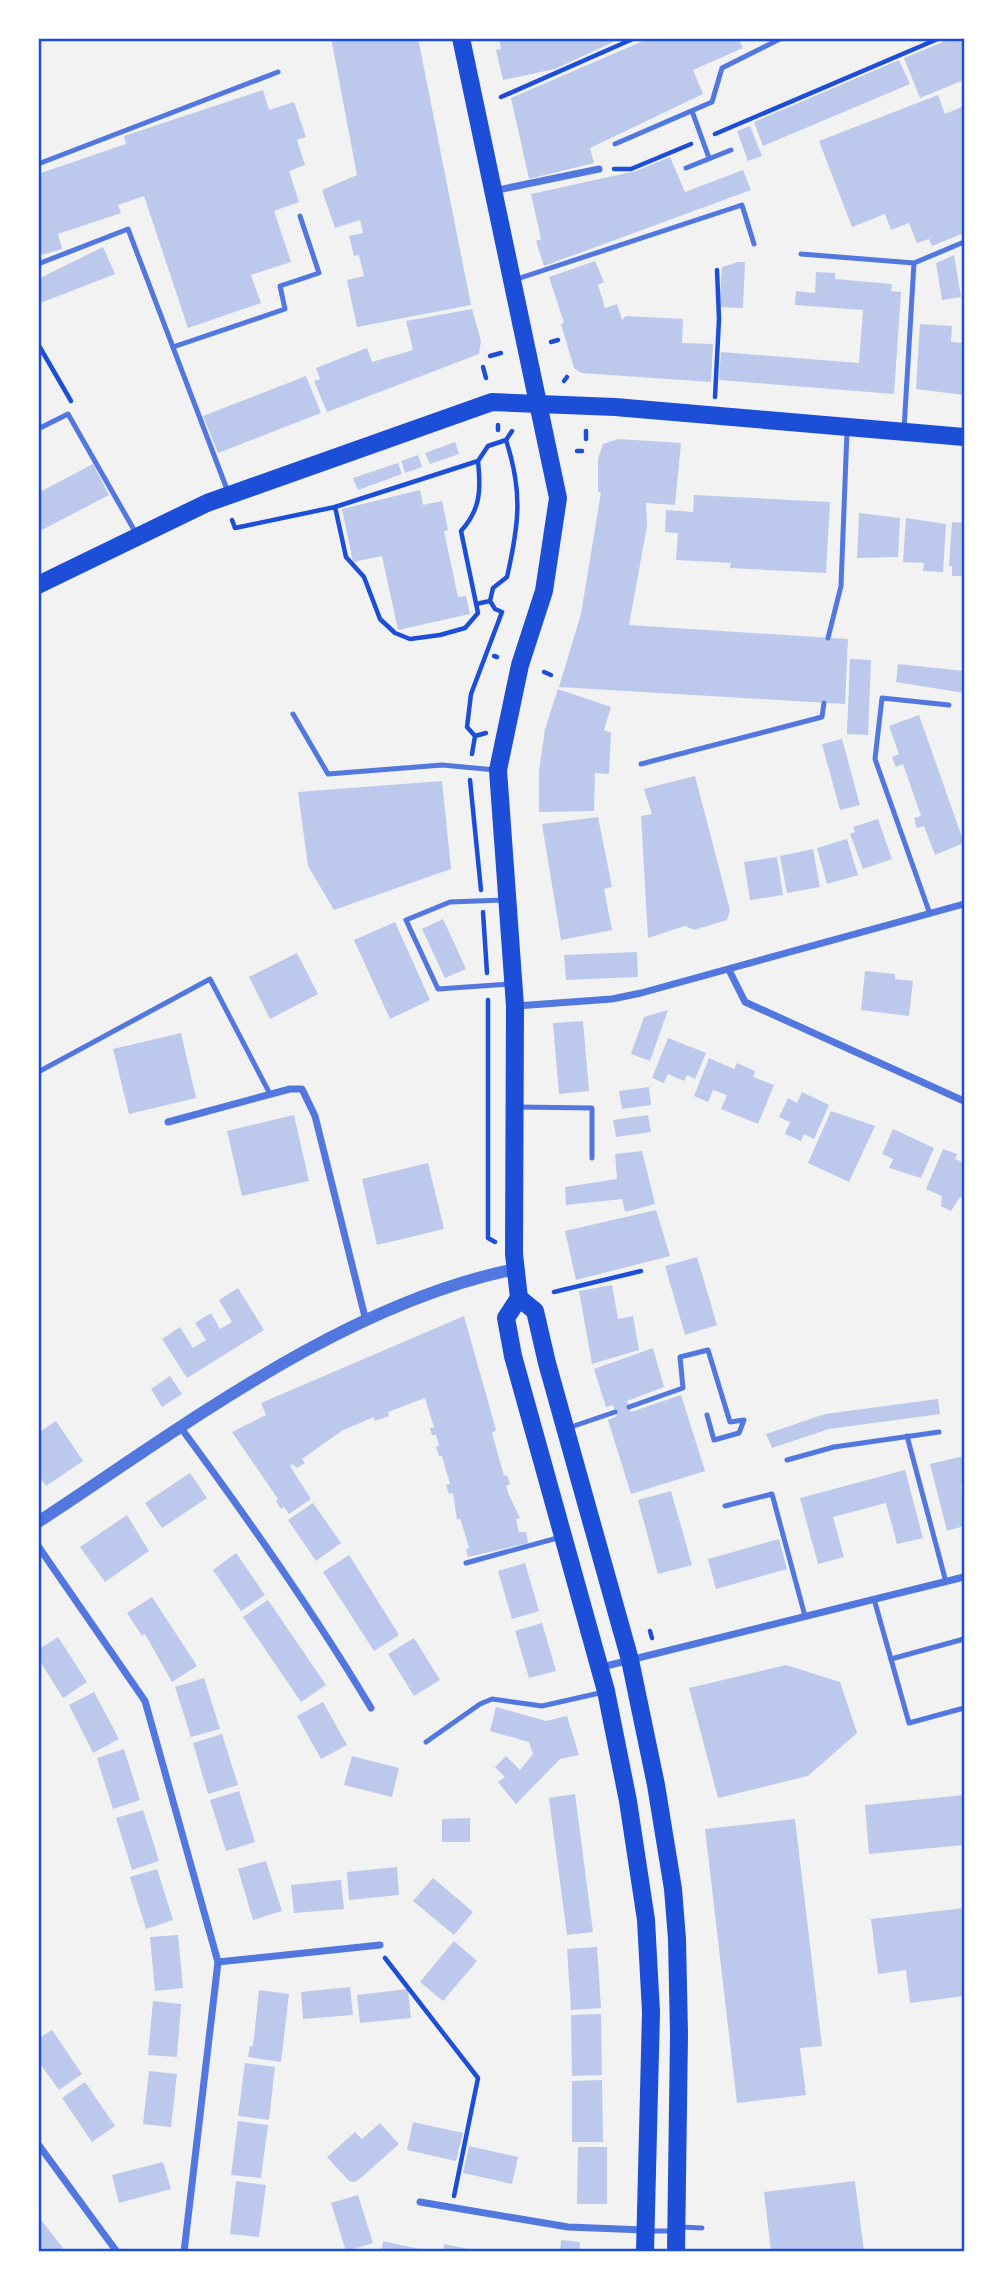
<svg xmlns="http://www.w3.org/2000/svg" width="1003" height="2290" viewBox="0 0 1003 2290" font-family="'Fira Sans',sans-serif">
<rect width="100%" height="100%" fill="#f2f2f2"/>
<g fill="#bdc9ec">
<polygon points="331,38 418,38 471,305 357,327 347,280 364,276 359,255 354,256 349,236 363,233 360,220 335,228 322,190 357,175"/>
<polygon points="499,38 622,38 555,69 503,80 496,50 501,49"/>
<polygon points="650,38 746,38 740,42 743,48 693,70 703,94 590,148 594,163 529,179 511,98"/>
<polygon points="953,38 963,38 964,42 964,80 920,98 904,58"/>
<polygon points="899,60 910,84 763,146 754,122"/>
<polygon points="263,90 269,110 294,102 306,137 297,140 305,165 289,171 299,202 274,211 291,262 251,275 261,303 188,328 144,196 118,205 121,213 58,234 62,249 42,255 38,244 38,174 126,144 124,136"/>
<polygon points="938,95 945,114 964,106 964,233 932,246 929,239 917,243 909,223 891,230 885,214 852,227 819,141"/>
<polygon points="750,126 762,156 748,161 737,131"/>
<polygon points="670,157 685,192 743,170 751,190 544,266 536,241 541,239 531,194 636,171"/>
<polygon points="103,247 115,274 38,304 38,279"/>
<polygon points="954,255 961,297 942,300 936,263"/>
<polygon points="595,261 604,282 598,285 605,308 617,304 622,320 626,316 683,319 682,343 713,344 711,382 581,373 574,368 561,324 564,323 549,277"/>
<polygon points="738,262 745,262 743,308 719,307 722,267"/>
<polygon points="816,272 835,273 835,279 892,284 891,291 901,292 894,394 719,380 721,352 859,363 863,310 795,305 796,291 815,293"/>
<polygon points="472,309 481,341 479,354 327,412 314,381 320,379 316,368 367,348 372,362 413,350 406,321"/>
<polygon points="920,324 952,326 951,342 964,343 964,395 916,389"/>
<polygon points="306,376 321,413 218,453 203,416"/>
<polygon points="618,439 681,443 675,505 646,503 647,526 629,625 848,639 845,704 559,687 581,614 601,492 598,492 598,459 603,444"/>
<polygon points="455,442 459,454 430,464 425,453"/>
<polygon points="418,455 422,467 405,473 401,461"/>
<polygon points="398,463 402,474 358,490 353,478"/>
<polygon points="93,464 109,495 38,532 38,493"/>
<polygon points="420,490 423,505 442,501 448,530 444,531 458,597 466,596 470,614 398,630 382,556 353,562 342,509"/>
<polygon points="694,495 830,502 826,573 730,568 731,563 676,560 678,533 665,532 666,510 693,512"/>
<polygon points="859,513 900,518 898,557 857,558"/>
<polygon points="906,518 946,524 943,572 923,571 924,563 903,562"/>
<polygon points="952,522 964,523 964,576 952,576 952,566 949,566"/>
<polygon points="850,659 871,660 868,735 847,734"/>
<polygon points="898,664 964,671 964,693 896,682"/>
<polygon points="558,689 611,707 604,730 611,733 609,774 595,773 594,811 539,812 539,771 545,729"/>
<polygon points="919,715 964,843 935,855 924,826 917,828 914,818 921,816 903,764 896,767 892,757 899,754 889,726"/>
<polygon points="842,739 860,805 840,810 822,744"/>
<polygon points="695,776 730,910 727,920 694,930 685,926 648,938 641,816 652,814 644,789"/>
<polygon points="442,781 451,869 334,910 308,866 298,792"/>
<polygon points="598,817 612,887 604,889 612,930 561,940 542,824"/>
<polygon points="878,819 892,859 863,869 850,834 855,832 853,827"/>
<polygon points="847,839 858,875 827,884 817,848"/>
<polygon points="813,849 820,887 787,893 780,856"/>
<polygon points="777,857 783,895 750,900 744,862"/>
<polygon points="443,919 466,969 445,978 422,929"/>
<polygon points="395,922 430,1000 390,1019 354,940"/>
<polygon points="637,952 638,977 566,980 564,955"/>
<polygon points="297,953 318,994 270,1019 249,977"/>
<polygon points="865,971 895,974 895,979 913,981 909,1016 861,1010"/>
<polygon points="668,1010 650,1061 631,1054 644,1017"/>
<polygon points="583,1021 589,1091 559,1094 553,1023"/>
<polygon points="181,1033 196,1098 129,1114 113,1049"/>
<polygon points="668,1038 706,1053 695,1079 687,1075 684,1081 668,1074 664,1083 652,1078"/>
<polygon points="709,1058 734,1069 737,1063 755,1071 753,1077 774,1085 758,1124 721,1109 727,1095 713,1090 708,1102 694,1096"/>
<polygon points="649,1087 651,1105 622,1109 619,1091"/>
<polygon points="802,1092 829,1105 814,1139 804,1134 801,1141 785,1134 790,1122 779,1117 788,1098 797,1103"/>
<polygon points="831,1111 875,1126 849,1182 808,1163"/>
<polygon points="294,1115 309,1181 242,1196 227,1131"/>
<polygon points="648,1115 651,1132 616,1137 613,1120"/>
<polygon points="893,1129 934,1148 921,1178 889,1168 893,1159 882,1154"/>
<polygon points="943,1149 957,1154 955,1159 964,1163 964,1199 960,1197 951,1211 941,1206 942,1196 926,1189"/>
<polygon points="642,1151 655,1204 625,1212 622,1199 566,1205 565,1187 617,1179 615,1154"/>
<polygon points="428,1163 444,1229 377,1245 362,1179"/>
<polygon points="656,1210 670,1256 576,1280 565,1231"/>
<polygon points="697,1257 717,1325 685,1335 665,1266"/>
<polygon points="612,1285 618,1319 633,1316 639,1350 592,1364 579,1291"/>
<polygon points="238,1288 264,1330 187,1378 162,1339 180,1327 193,1348 206,1340 195,1323 211,1313 220,1329 232,1322 219,1300"/>
<polygon points="464,1316 496,1430 492,1433 504,1476 507,1475 510,1484 506,1486 509,1495 520,1518 516,1519 519,1532 526,1532 528,1543 468,1557 466,1549 469,1548 460,1518 457,1520 453,1493 449,1494 446,1485 450,1484 442,1456 439,1456 436,1447 439,1446 436,1435 432,1435 430,1428 434,1427 425,1398 388,1412 389,1416 375,1421 374,1417 343,1430 302,1459 305,1463 297,1468 292,1464 290,1466 311,1499 289,1514 284,1507 281,1509 276,1501 278,1499 232,1432 266,1415 261,1403"/>
<polygon points="653,1348 664,1387 627,1401 631,1412 681,1395 705,1471 631,1494 608,1420 617,1416 613,1405 606,1407 594,1369"/>
<polygon points="170,1376 182,1394 162,1407 151,1389"/>
<polygon points="938,1399 940,1414 829,1429 772,1448 766,1434 825,1414"/>
<polygon points="56,1421 83,1461 46,1486 38,1474 38,1433"/>
<polygon points="964,1456 964,1483 961,1484 964,1526 947,1531 930,1464"/>
<polygon points="905,1470 923,1538 897,1544 886,1503 833,1517 844,1557 818,1564 800,1498"/>
<polygon points="190,1473 207,1498 162,1528 145,1503"/>
<polygon points="671,1491 692,1565 658,1574 638,1500"/>
<polygon points="313,1503 341,1543 316,1561 288,1520"/>
<polygon points="127,1515 149,1551 105,1582 80,1547"/>
<polygon points="779,1539 787,1569 716,1589 708,1559"/>
<polygon points="236,1553 265,1595 241,1611 213,1570"/>
<polygon points="349,1555 399,1635 374,1651 323,1572"/>
<polygon points="525,1563 539,1611 512,1619 498,1571"/>
<polygon points="152,1597 197,1666 172,1682 145,1634 142,1636 127,1613"/>
<polygon points="268,1600 326,1685 301,1702 243,1617"/>
<polygon points="542,1623 556,1671 529,1678 515,1631"/>
<polygon points="58,1637 87,1682 63,1698 38,1658 38,1650"/>
<polygon points="414,1638 440,1680 414,1696 388,1654"/>
<polygon points="786,1665 840,1682 857,1733 808,1776 718,1798 689,1688"/>
<polygon points="204,1678 220,1729 191,1737 175,1687"/>
<polygon points="94,1692 119,1739 93,1753 69,1705"/>
<polygon points="323,1702 347,1745 321,1759 297,1716"/>
<polygon points="496,1707 546,1721 567,1716 579,1755 560,1759 516,1804 498,1782 505,1777 495,1767 506,1756 520,1770 533,1754 529,1742 490,1731"/>
<polygon points="222,1734 238,1785 208,1794 193,1743"/>
<polygon points="124,1749 140,1800 113,1809 97,1758"/>
<polygon points="352,1756 399,1768 392,1797 344,1785"/>
<polygon points="239,1791 255,1842 226,1851 210,1800"/>
<polygon points="575,1794 593,1932 567,1935 549,1798"/>
<polygon points="964,1795 964,1845 869,1854 865,1805"/>
<polygon points="143,1810 159,1861 132,1870 116,1818"/>
<polygon points="470,1818 470,1842 442,1842 442,1819"/>
<polygon points="795,1819 822,2046 800,2048 806,2095 737,2103 705,1829"/>
<polygon points="266,1861 282,1911 253,1920 238,1869"/>
<polygon points="397,1867 399,1895 349,1900 347,1872"/>
<polygon points="157,1869 173,1920 146,1929 130,1877"/>
<polygon points="433,1878 473,1912 454,1935 413,1901"/>
<polygon points="341,1880 344,1909 294,1913 291,1885"/>
<polygon points="964,1908 964,1996 910,2003 906,1970 878,1974 871,1919"/>
<polygon points="178,1935 183,1988 155,1991 150,1937"/>
<polygon points="454,1941 477,1961 443,2001 420,1982"/>
<polygon points="597,1947 601,2008 571,2010 567,1949"/>
<polygon points="350,1987 353,2015 303,2019 301,1992"/>
<polygon points="408,1989 411,2018 360,2023 357,1995"/>
<polygon points="259,1990 289,1994 281,2062 248,2057 250,2046 253,2046"/>
<polygon points="153,2001 181,2004 177,2057 148,2055"/>
<polygon points="601,2014 602,2075 572,2076 571,2015"/>
<polygon points="52,2030 82,2074 59,2090 38,2061 38,2039"/>
<polygon points="245,2063 275,2067 269,2120 238,2116"/>
<polygon points="149,2071 177,2074 171,2127 143,2124"/>
<polygon points="602,2080 603,2142 572,2142 572,2081"/>
<polygon points="85,2082 115,2126 92,2142 62,2098"/>
<polygon points="238,2121 268,2125 261,2178 231,2175"/>
<polygon points="413,2122 463,2133 456,2161 407,2150"/>
<polygon points="380,2123 399,2144 362,2177 355,2182 349,2181 327,2157 355,2132 362,2139"/>
<polygon points="469,2146 518,2157 512,2184 463,2173"/>
<polygon points="578,2147 607,2147 607,2204 577,2204"/>
<polygon points="163,2162 171,2189 119,2203 112,2175"/>
<polygon points="236,2181 266,2185 259,2237 230,2234"/>
<polygon points="855,2181 864,2252 771,2252 764,2192"/>
<polygon points="358,2195 373,2243 346,2251 331,2203"/>
<polygon points="38,2216 63,2248 58,2252 38,2252"/>
<polygon points="561,2240 580,2242 579,2252 560,2252"/>
<polygon points="383,2241 424,2250 424,2252 381,2252"/>
<polygon points="444,2244 473,2250 473,2252 443,2252"/>
</g>
<g fill="none" stroke-linecap="round" stroke-linejoin="round">
<g stroke="#1d4ed8" stroke-width="4.5">
<polyline points="501,97 635,38"/>
<polyline points="715,134 940,38"/>
<polyline points="614,169 631,169 691,144"/>
<polyline points="551,342 558,340"/>
<polyline points="38,344 71,401"/>
<polyline points="490,356 501,353"/>
<polyline points="483,367 486,378"/>
<polyline points="564,381 567,377"/>
<polyline points="715,397 719,319 717,270"/>
<polyline points="498,425 498,430"/>
<polyline points="586,431 586,439"/>
<polyline points="577,451 582,451"/>
<path d="M335 507 346 557 364 577 380 619 395 633 410 639 440 635 465 628 478 613 461 531C481 509 481 489 478 461L488 446 506 440"/>
<polyline points="232,520 235,528 335,507 478,461"/>
<polyline points="476,604 490,601"/>
<polyline points="494,656 497,657"/>
<polyline points="544,672 551,675"/>
<path d="M475 736 467 727 471 694 502 612 495 609 490 601 493 588 507 577C519 524 523 492 506 440L512 431"/>
<polyline points="472,754 475,736 486,733"/>
<polyline points="470,780 481,890"/>
<polyline points="483,912 487,973"/>
<polyline points="488,1000 488,1238 495,1242"/>
<polyline points="554,1292 641,1271"/>
<polyline points="650,1631 652,1638"/>
<polyline points="385,1958 478,2078 454,2196"/>
</g>
<g stroke="#5277de" stroke-width="5">
<polyline points="692,111 709,158"/>
<polyline points="615,144 712,102 722,68 782,38"/>
<polyline points="38,164 278,72"/>
<polyline points="686,168 731,150"/>
<polyline points="801,254 914,263"/>
<polyline points="38,264 128,229 228,492"/>
<polyline points="514,280 742,205 754,244"/>
<polyline points="173,347 285,309 280,286 319,273 300,216"/>
<polyline points="38,429 68,414 137,535"/>
<polyline points="904,429 914,263 964,242"/>
<polyline points="828,638 841,586 847,431"/>
<polyline points="293,714 328,774 442,765 496,770"/>
<polyline points="641,764 822,717 824,703"/>
<polyline points="503,900 450,902 406,920 438,989 511,984"/>
<polyline points="930,914 875,759 882,698 949,705"/>
<polyline points="40,1071 210,979 270,1094"/>
<polyline points="517,1107 592,1108 592,1158"/>
<polyline points="629,1407 683,1388 680,1357 708,1350 730,1422 744,1420 739,1433 714,1440 707,1415"/>
<polyline points="568,1428 615,1412"/>
<polyline points="907,1436 946,1582"/>
<polyline points="787,1460 834,1447 939,1432"/>
<polyline points="725,1506 772,1494 805,1616"/>
<polyline points="466,1563 561,1537"/>
<polyline points="874,1599 909,1723 964,1708"/>
<polyline points="891,1659 964,1639"/>
<polyline points="426,1742 480,1704 492,1699 542,1706 604,1692"/>
<polyline points="681,2227 702,2228"/>
<polyline points="649,2231 675,2231"/>
</g>
<g stroke="#5277de" stroke-width="7">
<polyline points="493,191 599,169"/>
<polyline points="729,970 745,1002 964,1101"/>
<polyline points="516,1006 612,999 641,993 964,904"/>
<polyline points="168,1122 290,1089 302,1089 315,1116 366,1321"/>
<path d="M181 1428C249 1520 313 1611 371 1708"/>
<polyline points="38,1546 145,1701 218,1962 184,2252"/>
<polyline points="602,1667 964,1577"/>
<polyline points="218,1962 380,1945"/>
<polyline points="38,2144 117,2252"/>
<polyline points="420,2202 568,2227 644,2230"/>
</g>
<path stroke="#5277de" stroke-width="12" d="M38 1522C183 1427 343 1304 515 1269"/>
<g stroke="#1d4ed8" stroke-width="18">
<polyline points="461,38 558,498 544,591 520,665 498,770 515,1006 514,1254 519,1298"/>
<polyline points="38,585 207,503 492,402 615,407 964,437"/>
<polyline points="519,1298 535,1311 547,1363 630,1660 656,1785 673,1889 677,1939 679,2034 676,2252"/>
<polyline points="519,1298 506,1318 513,1356 606,1691 628,1801 646,1920 651,2012 645,2252"/>
</g>
</g>
<rect width="1003" height="2290" fill="none" stroke="#ffffff" stroke-width="80"/>
<rect x="40" y="40" width="923" height="2210" fill="none" stroke="#1d4ed8" stroke-width="2.5"/>
</svg>
